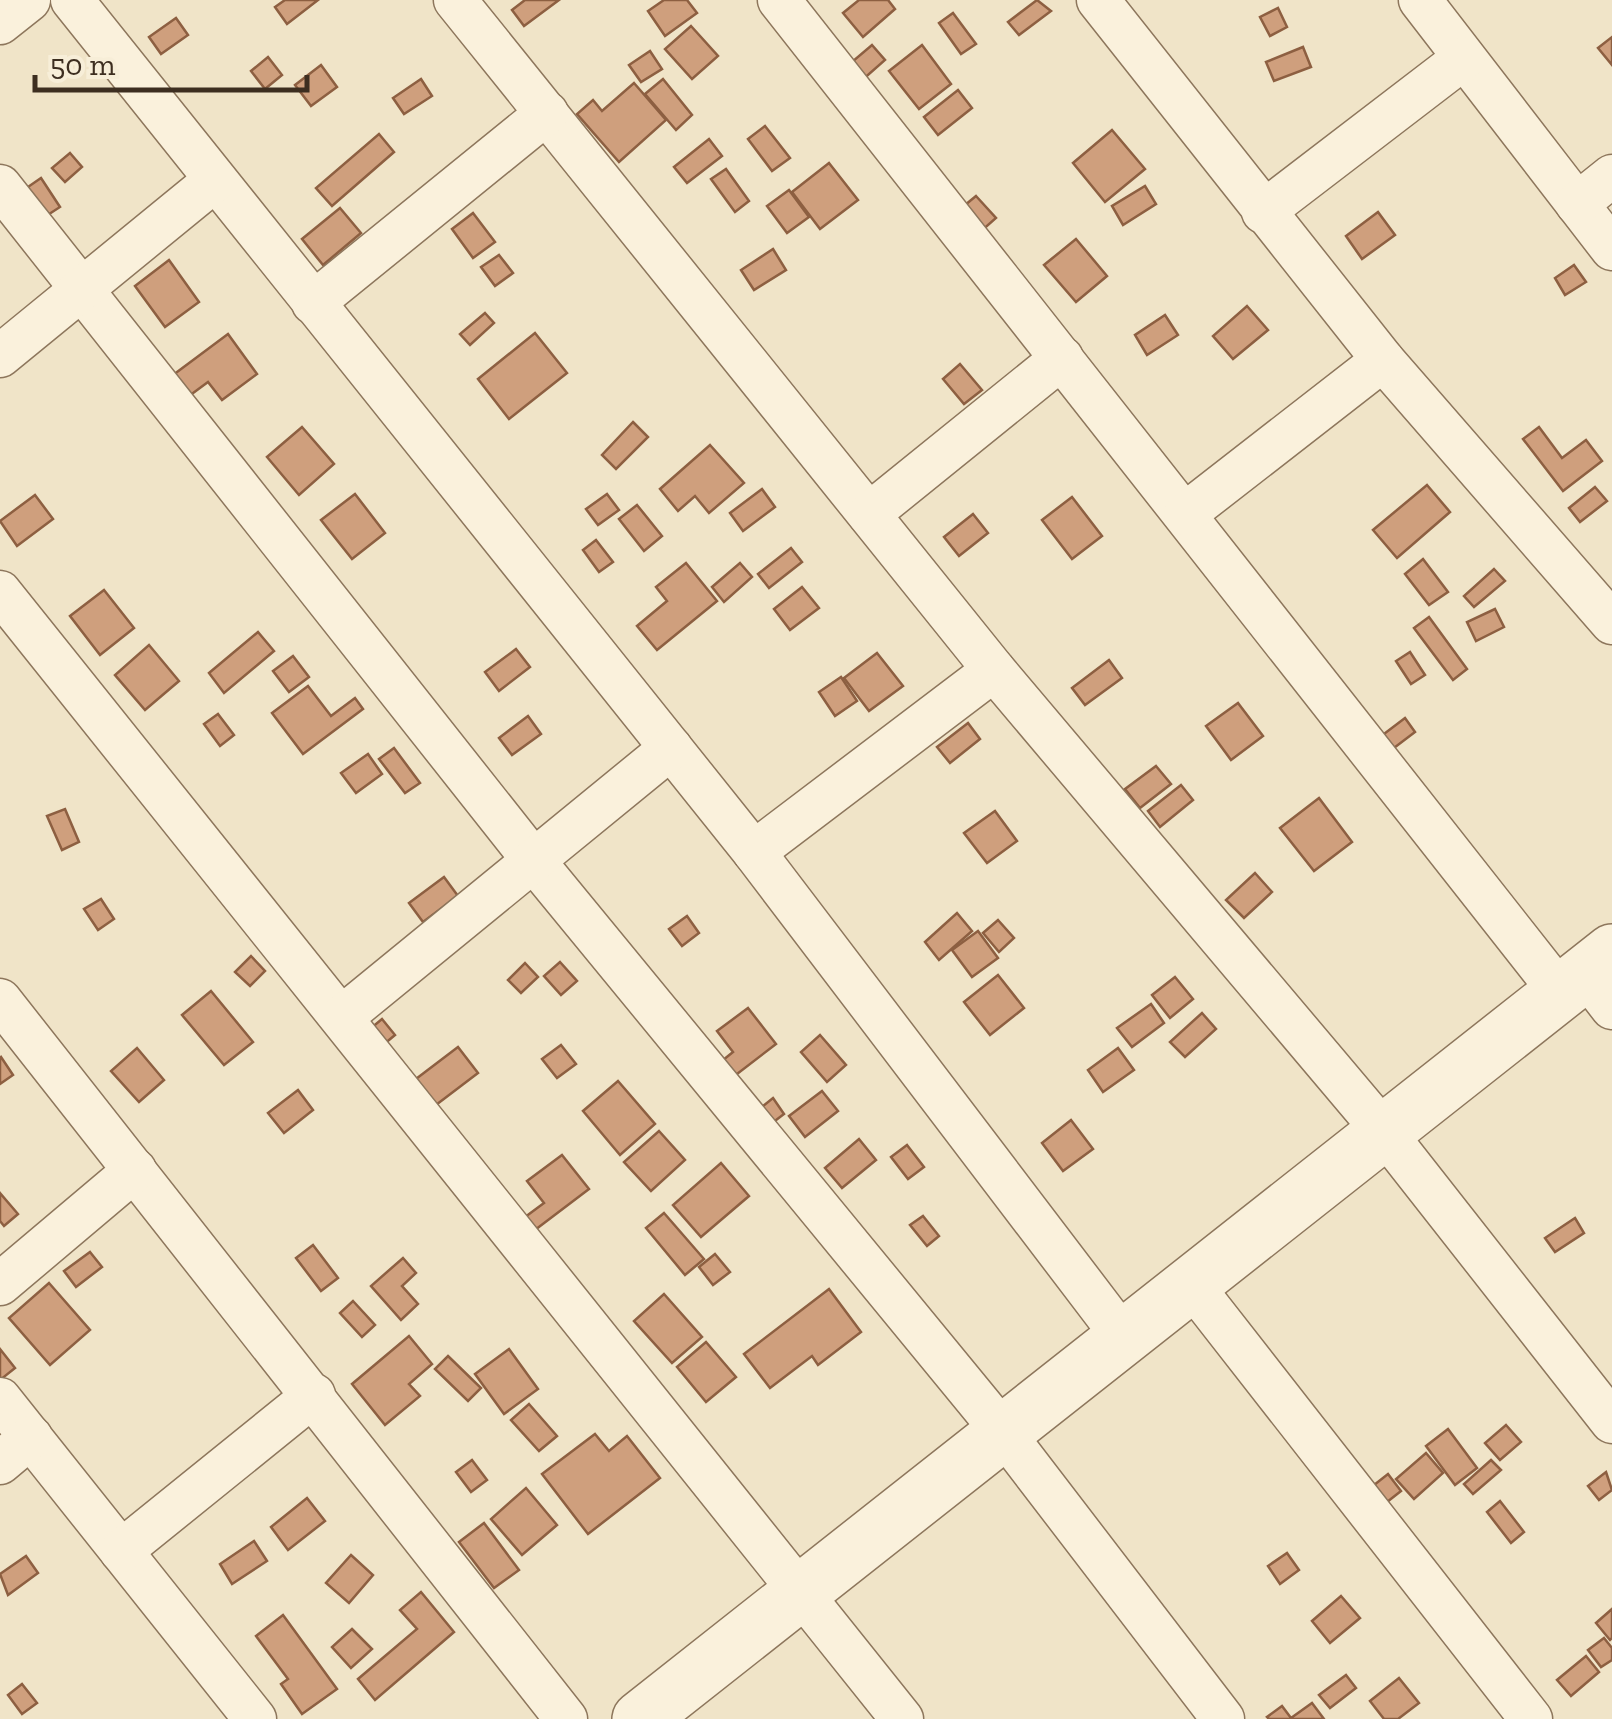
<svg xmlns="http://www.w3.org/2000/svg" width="1612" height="1719" viewBox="0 0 1612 1719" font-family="'Zilla Slab',serif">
<rect width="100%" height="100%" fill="#f0e4c8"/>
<g fill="#cf9f7d" stroke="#8d5f41" stroke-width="2.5">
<polygon points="285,0 318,0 287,24 275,7"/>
<polygon points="525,0 559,0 524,26 512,10"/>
<polygon points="664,0 687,0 697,13 665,36 648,11"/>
<polygon points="859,0 888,0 895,9 863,37 843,13"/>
<polygon points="1037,0 1051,11 1019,35 1008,22"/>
<polygon points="1278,8 1287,27 1270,36 1260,17"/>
<polygon points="953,13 976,44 961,54 939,23"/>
<polygon points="176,18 188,35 161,54 149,37"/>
<polygon points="691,26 718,56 692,79 665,49"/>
<polygon points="1612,37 1612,65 1598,48"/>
<polygon points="872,45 885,60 860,82 846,67"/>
<polygon points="922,45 951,84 919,109 889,71"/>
<polygon points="1303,47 1311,67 1274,81 1266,62"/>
<polygon points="650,51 662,69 641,82 629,65"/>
<polygon points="268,57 282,75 265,89 251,71"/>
<polygon points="321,65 337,87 311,106 295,85"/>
<polygon points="421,79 432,96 404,114 393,98"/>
<polygon points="663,79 692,115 676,130 645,94"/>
<polygon points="634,83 666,120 619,162 577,114 593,100 602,111"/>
<polygon points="958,90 972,108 938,135 924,117"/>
<polygon points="765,126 790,158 772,171 748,139"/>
<polygon points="1112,130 1145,169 1105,202 1073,163"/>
<polygon points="379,134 394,152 332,206 316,188"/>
<polygon points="709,139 722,156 687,183 674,167"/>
<polygon points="70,153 82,167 65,182 52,168"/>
<polygon points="829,163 858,200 820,229 792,192"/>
<polygon points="726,169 749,201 735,212 711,179"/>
<polygon points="41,178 60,207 43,218 25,189"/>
<polygon points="1145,186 1156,204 1123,225 1112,206"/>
<polygon points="789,190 809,217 787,233 767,206"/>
<polygon points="976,196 996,218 979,233 959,210"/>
<polygon points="340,208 361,233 323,265 302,239"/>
<polygon points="1378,212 1395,235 1362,259 1346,236"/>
<polygon points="473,213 495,242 473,258 452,229"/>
<polygon points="1076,239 1107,276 1076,302 1044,265"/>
<polygon points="773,249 786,270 754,290 741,270"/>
<polygon points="499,255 513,273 495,286 481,267"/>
<polygon points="169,260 199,302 165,327 135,286"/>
<polygon points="1574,265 1586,282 1565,295 1555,278"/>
<polygon points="1247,306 1268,330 1233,359 1213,336"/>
<polygon points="485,313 494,323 470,345 460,334"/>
<polygon points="1165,315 1178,335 1147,355 1135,335"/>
<polygon points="535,333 567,373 509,419 478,379"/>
<polygon points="228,334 257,374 222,400 208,382 185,399 169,378"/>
<polygon points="960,364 982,390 964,404 943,379"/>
<polygon points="633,422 648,437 616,469 602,455"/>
<polygon points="302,427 334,464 299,495 267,457"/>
<polygon points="1539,427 1562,458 1586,440 1602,461 1563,491 1523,439"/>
<polygon points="710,445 744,483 709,513 695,496 678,511 660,489"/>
<polygon points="1427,485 1450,512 1397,558 1373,530"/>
<polygon points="1595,487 1607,501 1580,522 1569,508"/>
<polygon points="762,489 775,507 743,531 730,513"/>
<polygon points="355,494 385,533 352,559 321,520"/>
<polygon points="607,494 619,510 598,525 586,509"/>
<polygon points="35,495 53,519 17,546 0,521"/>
<polygon points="1072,497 1102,536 1072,559 1042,520"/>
<polygon points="637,505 662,536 644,551 619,519"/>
<polygon points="973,514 988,533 959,556 944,537"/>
<polygon points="596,540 613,562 599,572 583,550"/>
<polygon points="791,548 802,562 769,588 758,574"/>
<polygon points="1423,559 1448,592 1429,605 1405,574"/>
<polygon points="686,563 717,601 657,650 637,626 667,601 656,587"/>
<polygon points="740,563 752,577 724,602 712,587"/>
<polygon points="1494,569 1505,581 1474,607 1464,596"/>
<polygon points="802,587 819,608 790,630 774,609"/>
<polygon points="104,590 134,628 100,655 70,616"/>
<polygon points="1495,609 1504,627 1476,641 1467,622"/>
<polygon points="1429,617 1467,669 1453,680 1414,628"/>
<polygon points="258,632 274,651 224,693 209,673"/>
<polygon points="149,645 179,681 145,710 115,675"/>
<polygon points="516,649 530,667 499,691 485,672"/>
<polygon points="1410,652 1425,675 1411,684 1396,661"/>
<polygon points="877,653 903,686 869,711 844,678"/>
<polygon points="293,656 309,677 289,692 273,671"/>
<polygon points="1109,660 1122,678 1085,705 1072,688"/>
<polygon points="841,677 857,701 835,716 819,692"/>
<polygon points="308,686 331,716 355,698 363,709 303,754 272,713"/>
<polygon points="1238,703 1263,736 1231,760 1206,726"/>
<polygon points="218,714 234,735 220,746 204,724"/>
<polygon points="528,716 541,734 512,755 499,738"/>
<polygon points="1405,718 1415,732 1386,754 1376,740"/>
<polygon points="968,723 980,739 950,763 937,747"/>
<polygon points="394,748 420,783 405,793 379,759"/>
<polygon points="368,754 382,774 356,793 341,773"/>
<polygon points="1156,766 1171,784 1140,808 1125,789"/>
<polygon points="1181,785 1193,800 1160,827 1148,811"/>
<polygon points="1319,798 1352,842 1314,871 1280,828"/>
<polygon points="65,809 79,842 62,850 47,816"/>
<polygon points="995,811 1017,841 987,863 964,833"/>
<polygon points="1255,873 1272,892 1244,918 1226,900"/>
<polygon points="444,877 458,896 423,922 409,903"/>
<polygon points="101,899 114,919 98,930 84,909"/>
<polygon points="957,913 972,931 939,960 925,942"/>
<polygon points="687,916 699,933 682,946 669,929"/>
<polygon points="998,920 1014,938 999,952 983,933"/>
<polygon points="978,931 998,958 972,977 952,950"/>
<polygon points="251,956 265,971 250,986 235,972"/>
<polygon points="560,962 577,981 561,995 544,976"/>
<polygon points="525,963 538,977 521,993 508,980"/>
<polygon points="998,975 1024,1008 990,1035 964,1002"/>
<polygon points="1175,977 1193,999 1170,1018 1152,995"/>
<polygon points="211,991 253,1042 224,1065 182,1015"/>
<polygon points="1151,1004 1164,1023 1132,1047 1117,1028"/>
<polygon points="748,1008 776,1044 724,1084 712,1069 733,1052 717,1031"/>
<polygon points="1202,1013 1216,1029 1185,1057 1170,1042"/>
<polygon points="382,1019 395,1035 377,1050 364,1034"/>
<polygon points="820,1035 846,1065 827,1082 801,1052"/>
<polygon points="561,1045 576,1064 557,1078 542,1059"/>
<polygon points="458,1047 478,1073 428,1111 408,1085"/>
<polygon points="137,1048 164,1080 139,1102 111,1071"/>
<polygon points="1118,1048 1134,1070 1103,1092 1088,1070"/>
<polygon points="1,1057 13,1075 0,1084 0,1058"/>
<polygon points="618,1081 655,1124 620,1155 583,1111"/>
<polygon points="298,1090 313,1110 284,1133 268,1113"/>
<polygon points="822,1091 838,1111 805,1137 789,1116"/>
<polygon points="773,1098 784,1114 763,1130 752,1115"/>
<polygon points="1071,1120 1093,1149 1063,1171 1042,1143"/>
<polygon points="659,1131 685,1160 651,1191 624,1162"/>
<polygon points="859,1139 876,1160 842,1188 825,1168"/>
<polygon points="907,1145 924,1167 908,1179 891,1157"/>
<polygon points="562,1155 589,1189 527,1236 517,1223 544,1203 527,1181"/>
<polygon points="721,1163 749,1196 701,1237 673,1205"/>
<polygon points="0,1193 18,1214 4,1226 0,1221"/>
<polygon points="664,1213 704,1259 685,1275 646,1228"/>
<polygon points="923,1216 939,1236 927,1246 910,1225"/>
<polygon points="1575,1218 1584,1233 1555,1252 1545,1238"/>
<polygon points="313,1245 338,1278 321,1291 296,1258"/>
<polygon points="90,1252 102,1267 76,1287 64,1271"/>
<polygon points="715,1254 730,1272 713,1285 699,1267"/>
<polygon points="403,1258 416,1273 402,1286 418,1304 401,1320 371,1286"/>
<polygon points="49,1283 90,1330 50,1365 9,1318"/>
<polygon points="829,1289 861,1332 818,1365 812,1356 770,1388 744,1354"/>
<polygon points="664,1294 702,1337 672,1363 634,1321"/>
<polygon points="353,1301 375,1325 362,1337 340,1313"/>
<polygon points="409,1336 432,1364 409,1384 420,1396 385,1425 352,1384"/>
<polygon points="706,1342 736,1377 706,1402 677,1367"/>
<polygon points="0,1349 15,1368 0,1380"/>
<polygon points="509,1349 538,1389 504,1414 475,1374"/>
<polygon points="448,1356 481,1388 468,1401 435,1369"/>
<polygon points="529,1404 557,1436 539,1451 511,1420"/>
<polygon points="1506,1425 1521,1442 1500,1460 1485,1443"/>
<polygon points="1448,1429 1477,1468 1455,1485 1426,1446"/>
<polygon points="595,1434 609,1451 627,1436 660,1478 588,1534 542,1474"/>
<polygon points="1426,1453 1443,1473 1414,1499 1396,1479"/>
<polygon points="472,1460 487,1480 471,1492 456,1472"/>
<polygon points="1491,1460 1501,1470 1473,1494 1464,1484"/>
<polygon points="1606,1472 1612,1490 1599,1500 1588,1486"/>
<polygon points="1388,1474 1401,1491 1382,1506 1369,1489"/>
<polygon points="526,1488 557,1525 522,1555 491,1519"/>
<polygon points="307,1498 325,1521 288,1550 271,1527"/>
<polygon points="1500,1501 1524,1532 1511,1543 1487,1512"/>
<polygon points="484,1523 519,1570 494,1588 459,1542"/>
<polygon points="254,1541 267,1561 232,1584 220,1564"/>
<polygon points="1287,1553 1299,1570 1280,1584 1268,1566"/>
<polygon points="351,1555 373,1575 349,1603 326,1583"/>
<polygon points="26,1556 38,1573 8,1595 0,1574"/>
<polygon points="421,1592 454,1632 375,1700 358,1679 417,1629 400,1610"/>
<polygon points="1341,1596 1360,1618 1330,1643 1312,1621"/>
<polygon points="1612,1609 1612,1638 1610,1640 1596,1623"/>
<polygon points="283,1615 337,1689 302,1714 281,1684 288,1679 256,1636"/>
<polygon points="352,1629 372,1649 351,1668 332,1647"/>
<polygon points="1604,1638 1612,1648 1612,1660 1601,1667 1588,1650"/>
<polygon points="1586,1656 1599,1672 1571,1696 1557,1680"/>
<polygon points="1346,1675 1356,1688 1330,1708 1319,1695"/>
<polygon points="1399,1678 1419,1703 1398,1719 1384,1719 1370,1701"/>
<polygon points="22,1684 37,1703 22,1714 8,1695"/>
<polygon points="1312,1703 1324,1719 1269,1719 1267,1717 1282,1706 1291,1718"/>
</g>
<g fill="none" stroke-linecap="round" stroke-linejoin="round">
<defs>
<g id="minor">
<polyline points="72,0 754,852 1123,1337"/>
<polyline points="455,0 994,670 1385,1133 1612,1422"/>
<polyline points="779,0 1560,992"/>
<polyline points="1098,0 1383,360 1612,623"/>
<polyline points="1420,0 1612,249"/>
<polyline points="0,23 29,0"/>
<polyline points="0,186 534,861 1003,1432 1223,1719"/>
<polyline points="1577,204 1612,176"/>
<polyline points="1263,212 1464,58"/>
<polyline points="313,303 547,113"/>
<polyline points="0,356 214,181"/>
<polyline points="869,514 1062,358"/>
<polyline points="1185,514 1383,360"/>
<polyline points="0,592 902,1719"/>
<polyline points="754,852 994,670"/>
<polyline points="1585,973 1612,1008"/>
<polyline points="0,1000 566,1719"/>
<polyline points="342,1017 671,748"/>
<polyline points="0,1284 135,1170"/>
<polyline points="1191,1284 1531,1719"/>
<polyline points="0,1399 255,1719"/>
<polyline points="0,1463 31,1437"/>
<polyline points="121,1551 314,1395"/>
</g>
<polyline id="tertiary" points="640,1719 1612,952"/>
</defs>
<use href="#minor" stroke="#8d765c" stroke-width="45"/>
<use href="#tertiary" stroke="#8d765c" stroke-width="58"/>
<use href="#minor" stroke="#faf1dc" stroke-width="42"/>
<use href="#tertiary" stroke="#faf1dc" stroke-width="55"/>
</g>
<path d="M35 75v15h272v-15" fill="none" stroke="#3d2e20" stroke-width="5"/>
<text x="50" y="75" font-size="30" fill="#3d2e20" stroke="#f7eed8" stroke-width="8" paint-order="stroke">50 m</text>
</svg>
